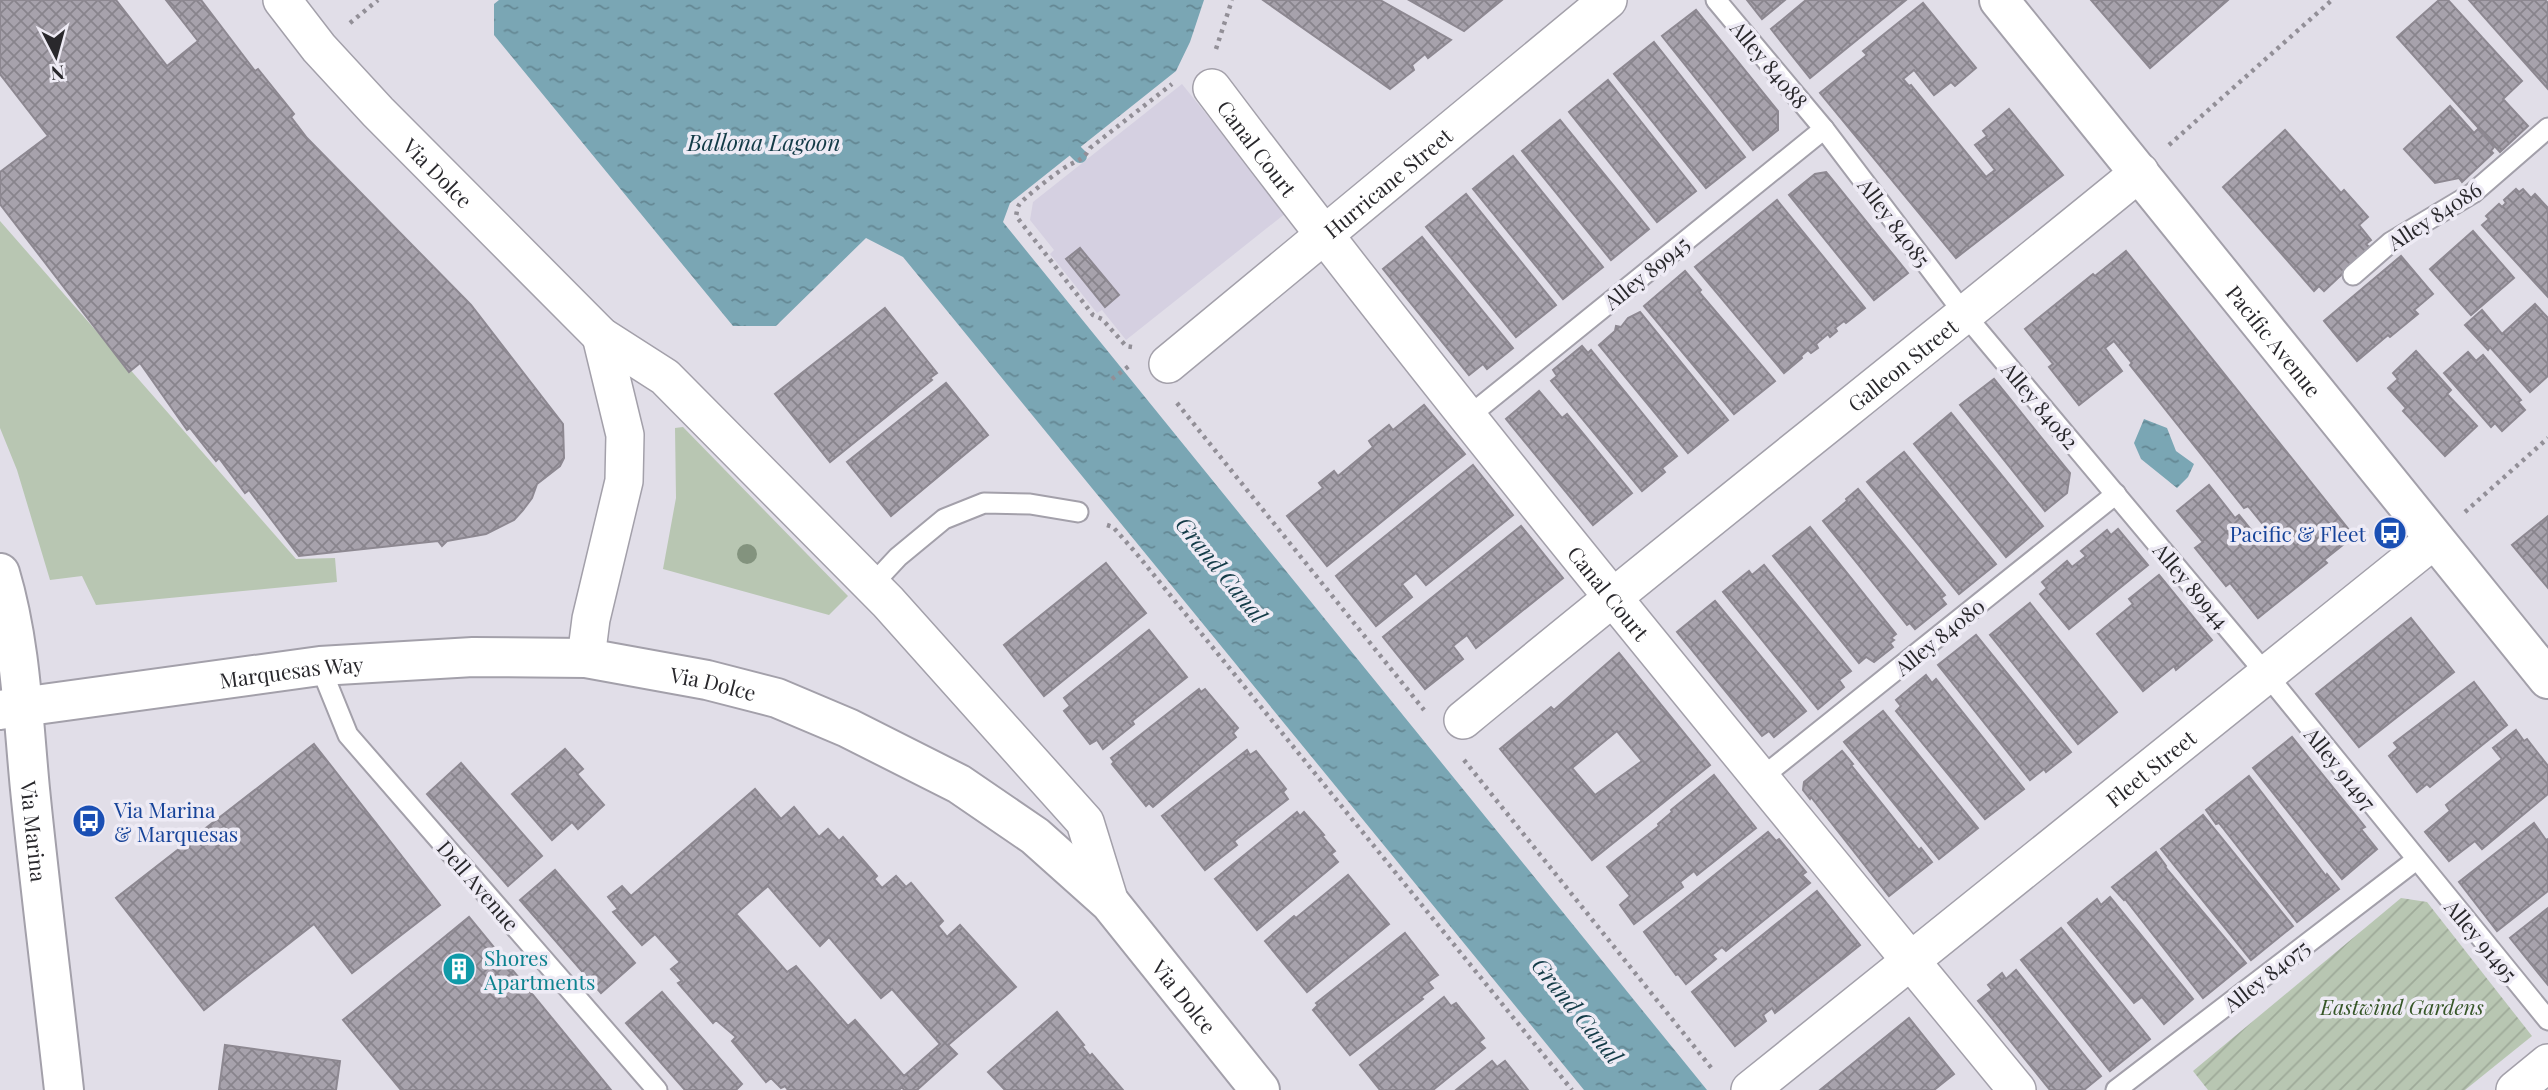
<svg xmlns="http://www.w3.org/2000/svg" width="2548" height="1090" viewBox="0 0 2548 1090" font-family="'Playfair Display',serif">
<defs>
<pattern id="garden-furrows" width="10" height="10" patternUnits="userSpaceOnUse" patternTransform="scale(1.75)"><rect width="10" height="10" fill="#b8c6b2"/><path d="M-1 1l2-2M0 10L10 0M9 11l2-2" fill="none" stroke="#9eaa99"/></pattern>
<pattern id="water-ripples" width="26" height="14" patternUnits="userSpaceOnUse" patternTransform="scale(1.75)"><rect width="26" height="14" fill="#7aa6b4"/><path d="M2 4q2-2 4 0t4 0M15 11q2-2 4 0t4 0" fill="none" stroke="#648793"/></pattern>
<pattern id="building-cross-hatch" width="8" height="8" patternUnits="userSpaceOnUse" patternTransform="scale(1.75)"><rect width="8" height="8" fill="#a7a2ac"/><path d="M0 0l8 8M0 8l8-8" fill="none" stroke="#88848c"/></pattern>
</defs>
<rect width="100%" height="100%" fill="#e1dee8"/>
<polygon fill="#d5d0e1" points="1182,84 1286,213 1126,340 1102,310 1097,313 1050,254 1054,250 1030,220 1033,202"/>
<g fill="#b8c6b2">
<polygon points="0,221 296,559 335,558 337,582 96,605 82,576 50,580 17,470 0,428"/>
<polygon points="683,427 848,596 829,615 663,569 676,498 675,428"/>
</g>
<polygon fill="url(#garden-furrows)" points="2401,898 2427,902 2532,1036 2465,1090 2208,1090 2193,1071"/>
<g fill="url(#water-ripples)">
<polygon points="499,0 1204,0 1190,42 1176,71 1010,203 1003,222 1707,1090 1584,1090 903,257 866,238 776,326 733,326 494,35 494,4"/>
<polygon points="2144,419 2167,428 2176,451 2194,464 2188,477 2177,488 2141,459 2134,443"/>
</g>
<g fill="none" stroke-linecap="round" stroke-linejoin="round">
<polyline stroke="#7aa6b4" stroke-width="14" points="1075,151 1080,156"/>
</g>
<g fill="url(#building-cross-hatch)" stroke="#8d8891" stroke-width="2" fill-rule="evenodd">
<polygon points="0,0 116,0 167,66 198,41 166,0 201,0 255,71 258,69 294,114 291,117 307,138 471,305 563,424 564,458 560,466 537,484 532,498 523,510 514,520 486,534 447,541 442,546 438,541 299,556 249,490 245,493 219,458 216,461 190,428 187,430 140,363 129,372 0,204 0,172 48,136 0,74"/>
<polygon points="1263,0 1380,0 1451,40 1428,58 1425,54 1412,65 1414,70 1390,89"/>
<polygon points="1409,0 1502,0 1464,31"/>
<polygon points="1747,0 1785,0 1762,19"/>
<polygon points="1806,0 1906,0 1810,78 1771,29"/>
<polygon points="2091,0 2228,0 2150,68"/>
<polygon points="2439,0 2448,0 2522,81 2503,99 2528,126 2500,152 2397,37"/>
<polygon points="2469,0 2545,0 2548,3 2548,89"/>
<polygon points="1923,3 1976,68 1955,86 1951,82 1934,95 1914,70 1903,79 1909,86 1911,85 1986,177 1995,170 1975,145 1987,136 1983,131 2009,109 2063,175 1956,258 1820,93 1867,55 1863,51"/>
<polygon points="1696,10 1778,111 1778,130 1753,150 1662,36"/>
<polygon points="1654,42 1745,157 1706,188 1614,74"/>
<polygon points="1608,80 1696,191 1657,222 1569,112"/>
<polygon points="2450,106 2474,133 2478,129 2494,147 2491,151 2493,153 2462,182 2459,178 2435,183 2404,149"/>
<polygon points="1560,120 1649,229 1611,260 1522,151"/>
<polygon points="2285,130 2341,193 2344,190 2368,217 2359,225 2371,240 2366,244 2370,248 2324,291 2319,286 2314,291 2223,187"/>
<polygon points="1513,156 1603,267 1563,299 1473,189"/>
<polygon points="1826,172 1908,273 1874,300 1789,195 1815,174"/>
<polygon points="2516,189 2519,192 2523,189 2531,198 2535,194 2548,208 2548,297 2482,225 2489,219 2486,216 2499,204 2502,207 2506,203 2504,200"/>
<polygon points="1466,194 1556,305 1516,337 1426,227"/>
<polygon points="1777,200 1865,308 1846,323 1844,321 1835,328 1837,331 1830,337 1828,334 1816,344 1818,348 1811,353 1808,350 1801,356 1802,358 1784,373 1695,267"/>
<polygon points="2473,231 2514,278 2471,315 2430,269"/>
<polygon points="1422,237 1513,348 1487,369 1483,364 1469,375 1383,269"/>
<polygon points="1080,248 1119,295 1105,307 1066,259"/>
<polygon points="2126,251 2354,536 2324,560 2327,563 2258,618 2230,583 2226,586 2195,548 2203,542 2177,511 2209,485 2235,518 2239,515 2256,536 2266,528 2248,506 2244,508 2130,365 2132,363 2114,341 2105,348 2122,371 2079,405 2049,367 2053,364 2025,329 2093,274 2095,276"/>
<polygon points="2401,256 2433,294 2414,310 2418,314 2390,337 2388,335 2357,361 2324,321"/>
<polygon points="1685,271 1701,290 1699,292 1775,381 1734,414 1644,306"/>
<polygon points="2535,304 2548,318 2548,376 2530,392 2490,347 2488,350 2465,325 2482,310 2502,334"/>
<polygon points="885,308 937,373 930,378 932,380 830,462 775,394"/>
<polygon points="1640,312 1728,420 1688,453 1599,345 1615,331 1616,326 1621,327 1628,318"/>
<polygon points="1582,346 1588,353 1591,350 1677,456 1662,468 1665,472 1642,491 1551,381 1557,376 1553,370"/>
<polygon points="2416,351 2451,390 2447,394 2477,426 2445,456 2403,411 2406,408 2388,388 2398,379 2393,373"/>
<polygon points="2468,352 2476,361 2483,355 2521,400 2518,402 2525,410 2502,431 2495,423 2491,427 2444,373"/>
<polygon points="1994,379 2070,473 2067,493 2045,511 1960,405"/>
<polygon points="946,383 988,435 891,516 847,462"/>
<polygon points="1539,391 1562,418 1567,414 1632,493 1593,525 1506,419"/>
<polygon points="1424,405 1465,454 1327,566 1287,516 1323,488 1319,483 1334,471 1338,476 1373,447 1369,441 1389,425 1393,430"/>
<polygon points="1951,413 2043,526 2006,557 1914,444"/>
<polygon points="1904,452 1996,564 1959,594 1867,482"/>
<polygon points="1473,465 1513,515 1426,585 1416,573 1402,584 1412,597 1376,626 1336,576"/>
<polygon points="1858,489 1945,595 1941,598 1946,604 1915,629 1910,623 1907,625 1823,521 1847,501 1846,499"/>
<polygon points="2548,516 2548,588 2512,545"/>
<polygon points="1521,526 1563,578 1476,648 1467,635 1453,646 1463,659 1425,689 1383,637"/>
<polygon points="1810,527 1896,634 1891,638 1894,640 1890,643 1893,647 1874,662 1866,657 1859,663 1773,556"/>
<polygon points="2118,529 2148,565 2069,629 2040,594 2047,588 2042,582 2067,561 2072,567 2086,556 2081,551 2107,530 2111,535"/>
<polygon points="1106,563 1146,613 1044,696 1004,645"/>
<polygon points="1764,565 1851,671 1839,680 1844,687 1818,709 1723,592 1749,571 1752,575"/>
<polygon points="2159,575 2212,640 2176,670 2174,666 2143,691 2097,634 2133,604 2129,599"/>
<polygon points="1715,601 1806,711 1774,737 1769,731 1762,736 1677,632"/>
<polygon points="2030,603 2117,712 2078,744 1990,635"/>
<polygon points="2411,618 2454,672 2359,747 2316,694"/>
<polygon points="1149,630 1187,677 1132,721 1134,724 1103,749 1097,740 1090,744 1064,711 1070,706 1064,698"/>
<polygon points="1976,635 2071,752 2046,772 2044,769 2030,780 1938,665"/>
<path d="M1619 653 1710 765 1592 860 1500 749 1551 707 1554 710ZM1617 731 1642 761 1595 795 1572 768Z"/>
<polygon points="1926,675 1932,683 1936,679 2024,789 1985,819 1896,711 1901,706 1896,700"/>
<polygon points="2474,682 2507,725 2430,787 2427,784 2417,792 2389,756 2398,748 2394,743"/>
<polygon points="1199,689 1201,692 1205,689 1238,728 1233,733 1236,737 1153,807 1149,803 1146,806 1112,764 1114,762 1111,758"/>
<polygon points="1883,711 1978,828 1939,859 1844,742"/>
<polygon points="2516,730 2524,741 2527,739 2548,766 2548,794 2482,849 2475,841 2449,861 2425,832 2450,811 2446,805 2502,759 2493,748"/>
<polygon points="2292,737 2365,827 2361,829 2377,849 2342,879 2253,768"/>
<polygon points="314,744 440,905 352,973 314,924 204,1010 116,898"/>
<polygon points="565,749 583,769 577,774 604,805 578,829 572,822 552,840 512,794"/>
<polygon points="1247,750 1250,755 1256,751 1286,789 1283,792 1288,799 1234,841 1237,845 1205,870 1162,816"/>
<polygon points="1842,751 1853,764 1851,765 1919,850 1921,848 1932,862 1889,896 1811,797 1810,799 1803,790 1804,782"/>
<polygon points="461,763 542,856 508,886 427,794"/>
<polygon points="1714,775 1756,828 1697,875 1694,871 1680,882 1683,887 1634,924 1620,905 1630,896 1607,867 1659,826 1658,824 1672,812 1671,810"/>
<polygon points="2249,776 2326,876 2327,874 2339,889 2297,922 2219,823 2216,824 2206,810"/>
<path d="M755 789 781 819 794 807 819 837 828 829 839 841 843 837 877 876 874 879 882 888 896 876 906 887 911 883 943 921 938 926 947 937 960 925 1016 987 948 1045 957 1054 917 1090H904L902 1087 899 1090H788L785 1086 781 1088 771 1078 766 1082 732 1041 736 1037 716 1020 713 1023 678 983 682 981 671 969 680 962 655 934 642 945 613 912 618 909 608 897 622 886 631 896ZM768 886 820 946 829 937 881 998 892 989 940 1044 904 1076 855 1020 848 1026 796 966 787 972 736 914Z"/>
<polygon points="1297,812 1300,816 1304,812 1324,835 1322,836 1335,851 1331,854 1338,862 1257,930 1215,879"/>
<polygon points="2203,815 2293,926 2251,960 2161,849"/>
<polygon points="2534,823 2546,840 2548,839 2548,891 2497,931 2459,882"/>
<polygon points="1768,832 1776,841 1779,839 1806,872 1802,875 1810,883 1726,951 1722,947 1712,955 1716,959 1686,984 1678,974 1676,975 1644,932"/>
<polygon points="2156,852 2166,866 2165,867 2246,963 2203,998 2125,899 2124,900 2112,887"/>
<polygon points="555,870 635,963 601,993 520,900"/>
<polygon points="1348,875 1389,924 1307,992 1265,941 1294,916 1296,918"/>
<polygon points="1817,891 1860,945 1775,1013 1772,1008 1763,1015 1766,1021 1735,1046 1692,992"/>
<polygon points="2110,897 2193,999 2164,1024 2142,997 2134,1003 2068,923 2097,899 2101,905"/>
<polygon points="2548,908 2548,985 2510,938"/>
<polygon points="469,917 611,1090 401,1090 343,1020"/>
<polygon points="2061,928 2150,1039 2110,1071 2021,960"/>
<polygon points="1405,933 1438,975 1428,982 1433,988 1421,997 1423,999 1350,1055 1313,1010 1318,1005 1316,1003"/>
<polygon points="2016,970 2101,1076 2084,1090 2050,1090 1978,1001 1992,990 1988,985 2002,973 2006,979"/>
<polygon points="662,992 742,1084 736,1090 685,1090 626,1023"/>
<polygon points="1444,997 1451,1006 1456,1003 1484,1038 1479,1042 1485,1048 1433,1090 1380,1090 1360,1065"/>
<polygon points="1057,1012 1084,1045 1082,1046 1090,1056 1092,1054 1123,1090 1005,1090 988,1072"/>
<polygon points="1909,1018 1954,1074 1934,1090 1820,1090"/>
<polygon points="225,1045 340,1061 336,1090 219,1090"/>
<polygon points="1492,1061 1497,1067 1505,1061 1528,1090 1456,1090"/>
</g>
<g fill="none" stroke-linecap="round" stroke-linejoin="round">
<defs>
<g id="lane">
<polyline points="1716,0 1824,129 1966,316 2267,675 2548,1020"/>
<polyline points="2353,275 2391,242 2473,193 2548,128"/>
<polyline points="1469,416 1824,129"/>
<polyline points="871,586 898,557 944,519 984,503 1030,504 1078,512"/>
<polyline points="320,666 348,735 657,1090"/>
<polyline points="1761,778 2116,494"/>
<polyline points="2116,1090 2416,860"/>
</g>
<g id="street">
<path id="s1" d="M282 0 319 48 378 112 601 336 665 377 888 602 1085 822 1110 903"/>
<path id="s2" d="M1212 88C1470 430 1745 759 2017 1090"/>
<path id="s3" d="M1168 364 1608 0"/>
<polyline points="586,658 591,619 624,481 625,435 601,336"/>
<path id="s4" d="M1463 720C1687 535 1915 356 2140 172"/>
<path id="s5" d="M1750 1090 2435 539"/>
<polyline points="2515,1090 2548,1063"/>
</g>
<g id="secondary">
<path id="s6" d="M1999 0 2548 679"/>
<path id="s7" d="M0 573C21 643 23 717 30 789 40 889 53 990 64 1090"/>
<path id="s8" d="M0 710 320 666 473 657 586 658 707 680 777 698 848 728 959 784 1035 836 1110 903 1260 1090"/>
</g>
</defs>
<use href="#lane" stroke="#a3a0aa" stroke-width="23"/>
<use href="#street" stroke="#a3a0aa" stroke-width="40"/>
<use href="#secondary" stroke="#a3a0aa" stroke-width="42"/>
<g stroke="#928f97" stroke-width="4.5" stroke-dasharray="3.5 5" stroke-linecap="butt">
<polyline points="350,23 378,0"/>
<polyline points="1216,49 1232,0"/>
<polyline points="2169,145 2332,0"/>
<path d="M1132 347 1126 346 1102 319 1093 315 1016 216C1017 212 1017 208 1019 205 1023 198 1061 169 1069 165 1079 160 1084 159 1090 148L1172 84"/>
<polyline points="1112,379 1129,366"/>
<polyline points="1177,403 1424,710"/>
<polyline points="2465,512 2548,438"/>
<polyline points="1107,525 1113,527 1136,553 1572,1090"/>
<polyline points="1464,760 1713,1070"/>
</g>
<use href="#lane" stroke="#fff" stroke-width="19"/>
<use href="#street" stroke="#fff" stroke-width="37"/>
<use href="#secondary" stroke="#fff" stroke-width="38"/>
</g>
<circle fill="#83937e" cx="747" cy="554" r="10"/>
<defs>
<symbol id="bus-disc" viewBox="-11 -11 22 22"><circle r="9.5" fill="#1a4fb4" stroke="#eeebf5"/><path d="M-5-6H5V4H4V6H2V4H-2V6H-4V4H-5ZM-3.5-4V0h7V-4ZM-3.5 1.2v1.5H-2V1.2ZM2 1.2v1.5H3.5V1.2Z" fill="#fff"/></symbol>
<symbol id="building-disc" viewBox="-11 -11 22 22"><circle r="9.5" fill="#0f9aa8" stroke="#eeebf5"/><path d="M-4-6H4V6H1V3H-1V6H-4ZM-2.5-4.3h1.7v1.8h-1.7ZM.8-4.3h1.7v1.8H.8ZM-2.5-1h1.7V.8h-1.7ZM.8-1h1.7V.8H.8Z" fill="#fff"/></symbol>
</defs>
<g fill-rule="evenodd">
<use href="#bus-disc" x="2371" y="514" width="38" height="38"/>
<use href="#bus-disc" x="70" y="802" width="38" height="38"/>
<use href="#building-disc" x="440" y="950" width="38" height="38"/>
</g>
<g text-anchor="middle" dominant-baseline="central" stroke-width="7" stroke-linejoin="round" paint-order="stroke">
<g font-size="21" fill="#29282c" stroke="#eeebf5">
<text transform="translate(1770 64) rotate(50)">Alley 84088</text>
<text stroke="none"><textPath href="#s2" startOffset="75">Canal Court</textPath></text>
<text stroke="none"><textPath href="#s1" startOffset="233">Via Dolce</textPath></text>
<text stroke="none"><textPath href="#s3" startOffset="285">Hurricane Street</textPath></text>
<text transform="translate(2434 215) rotate(-33)">Alley 84086</text>
<text transform="translate(1895 222) rotate(53)">Alley 84085</text>
<text transform="translate(1646 272) rotate(-39)">Alley 89945</text>
<text stroke="none"><textPath href="#s6" startOffset="438">Pacific Avenue</textPath></text>
<text stroke="none"><textPath href="#s4" startOffset="565">Galleon Street</textPath></text>
<text transform="translate(2041 405) rotate(50)">Alley 84082</text>
<text transform="translate(2192 585) rotate(50)">Alley 89944</text>
<text stroke="none"><textPath href="#s2" startOffset="642">Canal Court</textPath></text>
<text transform="translate(1939 636) rotate(-39)">Alley 84080</text>
<text stroke="none"><textPath href="#s8" startOffset="294">Marquesas Way</textPath></text>
<text stroke="none"><textPath href="#s8" startOffset="719">Via Dolce</textPath></text>
<text stroke="none"><textPath href="#s5" startOffset="514">Fleet Street</textPath></text>
<text transform="translate(2341 768) rotate(51)">Alley 91497</text>
<text stroke="none"><textPath href="#s7" startOffset="261">Via Marina</textPath></text>
<text transform="translate(479 885) rotate(49)">Dell Avenue</text>
<text transform="translate(2482 940) rotate(50)">Alley 91495</text>
<text transform="translate(2266 975) rotate(-38)">Alley 84075</text>
<text stroke="none"><textPath href="#s8" startOffset="1298">Via Dolce</textPath></text>
</g>
<g font-size="21" fill="#164399" stroke="#eeebf5" text-anchor="end">
<text x="2366" y="533">Pacific &amp; Fleet</text>
<text x="114" y="809" text-anchor="start">Via Marina<tspan x="114" dy="24">&amp; Marquesas</tspan></text>
</g>
<g font-size="21" fill="#0d838f" stroke="#eeebf5" text-anchor="start">
<text x="484" y="957">Shores<tspan x="484" dy="24">Apartments</tspan></text>
</g>
<g font-size="21" font-style="italic" fill="#365627" stroke="#eeebf5">
<text x="2402" y="1006">Eastwind Gardens</text>
</g>
<g font-size="23" font-style="italic" fill="#133b47" stroke="#eeebf5">
<text x="764" y="141">Ballona Lagoon</text>
<text transform="translate(1222 569) rotate(51)">Grand Canal</text>
<text transform="translate(1578 1010) rotate(51)">Grand Canal</text>
</g>
</g>
<g transform="translate(56 56) rotate(174)" stroke="#eeebf5" stroke-width="5" paint-order="stroke">
<path d="M0-5L12 26L0 18L-12 26Z" fill="#29282c"/>
<text y="-10" font-size="19" font-weight="bold" text-anchor="middle" fill="#29282c">N</text>
</g>
</svg>
